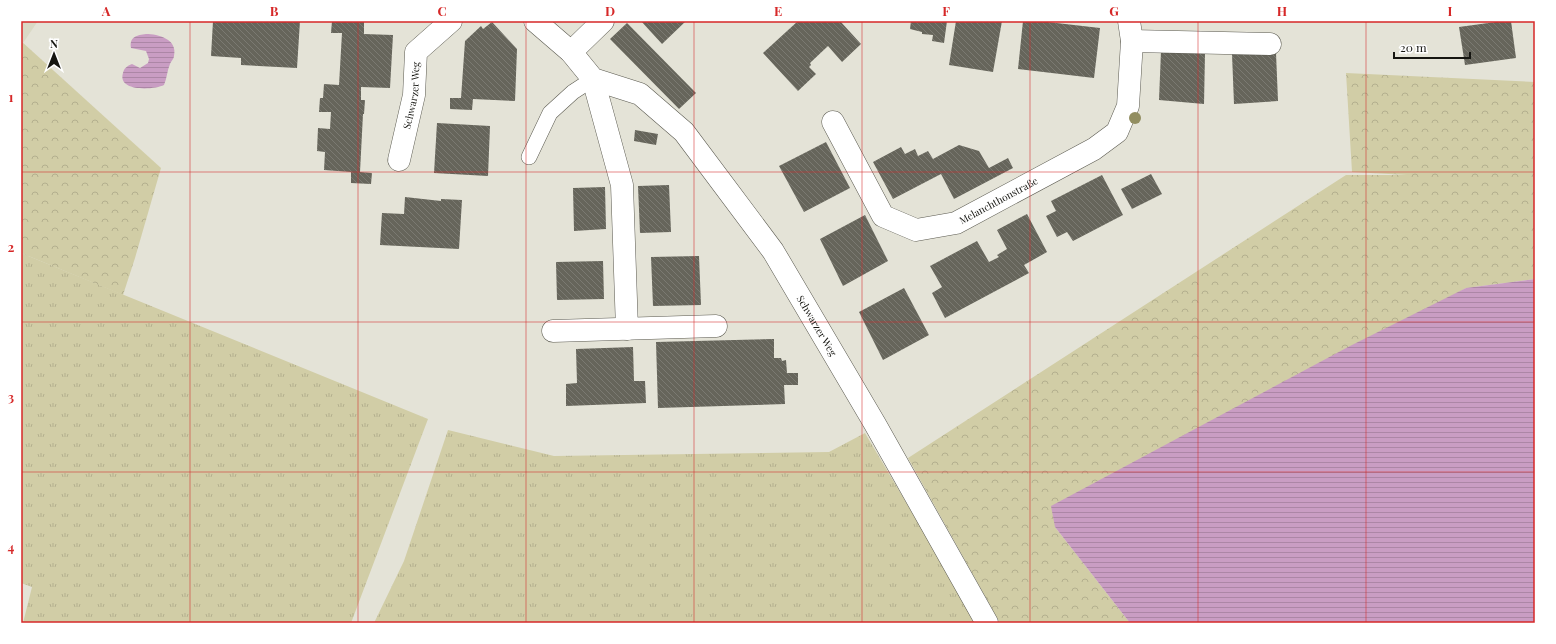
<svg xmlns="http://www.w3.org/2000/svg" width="1556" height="644" viewBox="0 0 1556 644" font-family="'Playfair Display',serif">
<defs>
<pattern id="grass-tufts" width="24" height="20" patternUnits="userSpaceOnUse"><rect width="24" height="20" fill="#d1cda6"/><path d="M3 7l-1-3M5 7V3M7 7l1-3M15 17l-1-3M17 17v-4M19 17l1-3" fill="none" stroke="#b3af8e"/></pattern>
<pattern id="forest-crowns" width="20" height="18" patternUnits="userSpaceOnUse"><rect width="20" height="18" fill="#d1cda6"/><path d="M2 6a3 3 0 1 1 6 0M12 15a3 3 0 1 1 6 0" fill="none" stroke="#b3af8e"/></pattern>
<pattern id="water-rules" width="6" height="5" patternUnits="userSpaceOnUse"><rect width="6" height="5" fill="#c99dc3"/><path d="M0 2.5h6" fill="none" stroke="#ac86a6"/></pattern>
<pattern id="building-back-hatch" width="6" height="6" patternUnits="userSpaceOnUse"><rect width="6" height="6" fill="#66655b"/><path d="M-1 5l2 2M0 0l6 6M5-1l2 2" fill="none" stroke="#7b7a72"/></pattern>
</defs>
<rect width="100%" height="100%" fill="#e4e3d7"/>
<polygon fill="#dad9c5" points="21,21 38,21 23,43 21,41"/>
<g fill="url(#grass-tufts)">
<polygon points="21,253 428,419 351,623 23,623 32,587 21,583"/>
<polygon points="448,430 554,456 829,452 865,433 917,521 975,623 374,623 404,561"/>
</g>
<g fill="url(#forest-crowns)">
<polygon points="21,41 161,168 135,258 123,295 21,253"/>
<polygon points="1346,73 1535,82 1535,279 1466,288 1055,527 1130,623 1000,623 908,458 1346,175 1407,175 1352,172"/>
</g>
<g fill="url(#water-rules)">
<path d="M146 34C158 34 178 39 174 56 174 59 171 61 170 64 167 71 167 78 164 85 154 90 117 92 123 73 124 68 127 66 132 64L140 68 148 63 149 59 146 51 131 48C129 37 137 35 146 34Z"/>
<polygon points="1535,279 1535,623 1130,623 1055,527 1051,506 1350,346 1466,288"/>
</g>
<g fill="url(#building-back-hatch)">
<polygon points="213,21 300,21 297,68 241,65 241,58 211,56"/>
<polygon points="332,21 364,21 364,34 393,35 390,88 361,87 361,100 365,100 364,114 363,114 360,172 372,173 371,184 351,183 351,172 324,170 325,152 317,151 318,128 330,129 331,112 319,112 320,98 323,98 324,84 339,85 342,33 331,33"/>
<polygon points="641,21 686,21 662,44"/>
<polygon points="798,21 840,21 861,44 842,62 828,46 810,63 811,65 809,67 816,74 798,91 763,53"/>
<polygon points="911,21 947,21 944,43 932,41 933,35 922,34 922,32 910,29"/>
<polygon points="956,21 1002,21 993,72 949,65"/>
<polygon points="1023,21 1039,21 1100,28 1094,78 1018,69"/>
<polygon points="1503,21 1511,21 1516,58 1465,65 1459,27"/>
<polygon points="492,22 517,49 515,101 473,99 472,110 450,109 450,98 461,98 465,41 481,26 483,29"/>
<polygon points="627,23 696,93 679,109 610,39"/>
<polygon points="1161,51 1205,53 1204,104 1159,100"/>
<polygon points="1276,53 1278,101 1234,104 1232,54"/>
<polygon points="437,123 490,126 488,176 434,173"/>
<polygon points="635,130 658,134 656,145 634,141"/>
<polygon points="826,142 850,188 804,212 779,166"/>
<polygon points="959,145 979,151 989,168 1008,158 1013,168 954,199 941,174 893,199 873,162 901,147 905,154 915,149 918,156 928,151 933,159"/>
<polygon points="1151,174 1162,194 1132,209 1121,189"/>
<polygon points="1102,175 1123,215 1073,241 1067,232 1057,237 1046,216 1056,211 1051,201"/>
<polygon points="669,185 671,232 640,233 638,186"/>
<polygon points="605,187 606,229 574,231 573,188"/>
<polygon points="405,197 441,201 441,199 462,200 459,249 380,245 382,213 404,214"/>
<polygon points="1027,214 1047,252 1024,265 1029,273 945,318 932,293 942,287 930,266 977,241 989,262 999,257 997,255 1007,249 997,230"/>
<polygon points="865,215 888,261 843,286 820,239"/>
<polygon points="699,256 701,305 653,306 651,257"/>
<polygon points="603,261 604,299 557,300 556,262"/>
<polygon points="904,288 929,335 883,360 859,312"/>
<polygon points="774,339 774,358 781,358 782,361 786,360 787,373 798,373 798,385 784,385 785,404 658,408 656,342"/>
<polygon points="633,347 634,381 645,381 646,403 566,406 566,384 577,383 576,349"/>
</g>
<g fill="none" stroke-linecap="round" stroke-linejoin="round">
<defs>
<polyline id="lane" points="529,157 550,113 573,92 593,79"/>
<g id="street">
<path id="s1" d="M535 21 571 52 593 79 640 94 684 132 773 251 875 424 987 623"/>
<polyline points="1132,41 1270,44"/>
<polyline points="571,52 603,21"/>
<polyline points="593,79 622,185 627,329"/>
<path id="s2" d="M833 122 883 216 916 230 956 223 1094 149 1117 132 1128 106 1132 41 1129 21"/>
<path id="s3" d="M399 160 414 95 416 52 451 21"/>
<polyline points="553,331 716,326"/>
</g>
</defs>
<use href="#lane" stroke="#5b5a50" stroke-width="16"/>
<use href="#street" stroke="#5b5a50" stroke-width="23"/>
<use href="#lane" stroke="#fff" stroke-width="15"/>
<use href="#street" stroke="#fff" stroke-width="22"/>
</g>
<circle fill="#928e61" cx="1135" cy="118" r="6"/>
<path fill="none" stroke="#d62828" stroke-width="1" stroke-opacity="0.55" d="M190 21V623M358 21V623M526 21V623M694 21V623M862 21V623M1030 21V623M1198 21V623M1366 21V623M21 172H1535M21 322H1535M21 472H1535"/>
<g text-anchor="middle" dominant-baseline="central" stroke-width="3.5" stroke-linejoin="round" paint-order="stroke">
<g font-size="10" fill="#151510" stroke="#fff">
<text stroke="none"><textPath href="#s3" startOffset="66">Schwarzer Weg</textPath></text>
<text stroke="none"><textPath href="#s2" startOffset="231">Melanchthonstraße</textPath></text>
<text stroke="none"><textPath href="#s1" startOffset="425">Schwarzer Weg</textPath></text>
</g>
</g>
<rect width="1556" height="644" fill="none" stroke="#ffffff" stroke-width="44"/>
<g transform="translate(54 54)" stroke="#ffffff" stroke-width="3" paint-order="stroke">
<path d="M0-3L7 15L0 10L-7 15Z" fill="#151510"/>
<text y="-6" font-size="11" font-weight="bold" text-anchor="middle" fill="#151510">N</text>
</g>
<path d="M1394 52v6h76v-6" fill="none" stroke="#151510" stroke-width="2"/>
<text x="1400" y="52" font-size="12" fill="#151510" stroke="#ffffff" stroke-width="3" paint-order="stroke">20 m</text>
<rect x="22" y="22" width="1512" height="600" fill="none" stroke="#d62828" stroke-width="1.5"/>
<g font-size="13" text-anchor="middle" font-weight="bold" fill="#d62828">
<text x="106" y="16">A</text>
<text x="274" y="16">B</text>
<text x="442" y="16">C</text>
<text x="610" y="16">D</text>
<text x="778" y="16">E</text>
<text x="946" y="16">F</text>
<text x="1114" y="16">G</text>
<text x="1282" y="16">H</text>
<text x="1450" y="16">I</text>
<text x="11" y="102">1</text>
<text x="11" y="252">2</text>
<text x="11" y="402">3</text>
<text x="11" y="552">4</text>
</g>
</svg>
